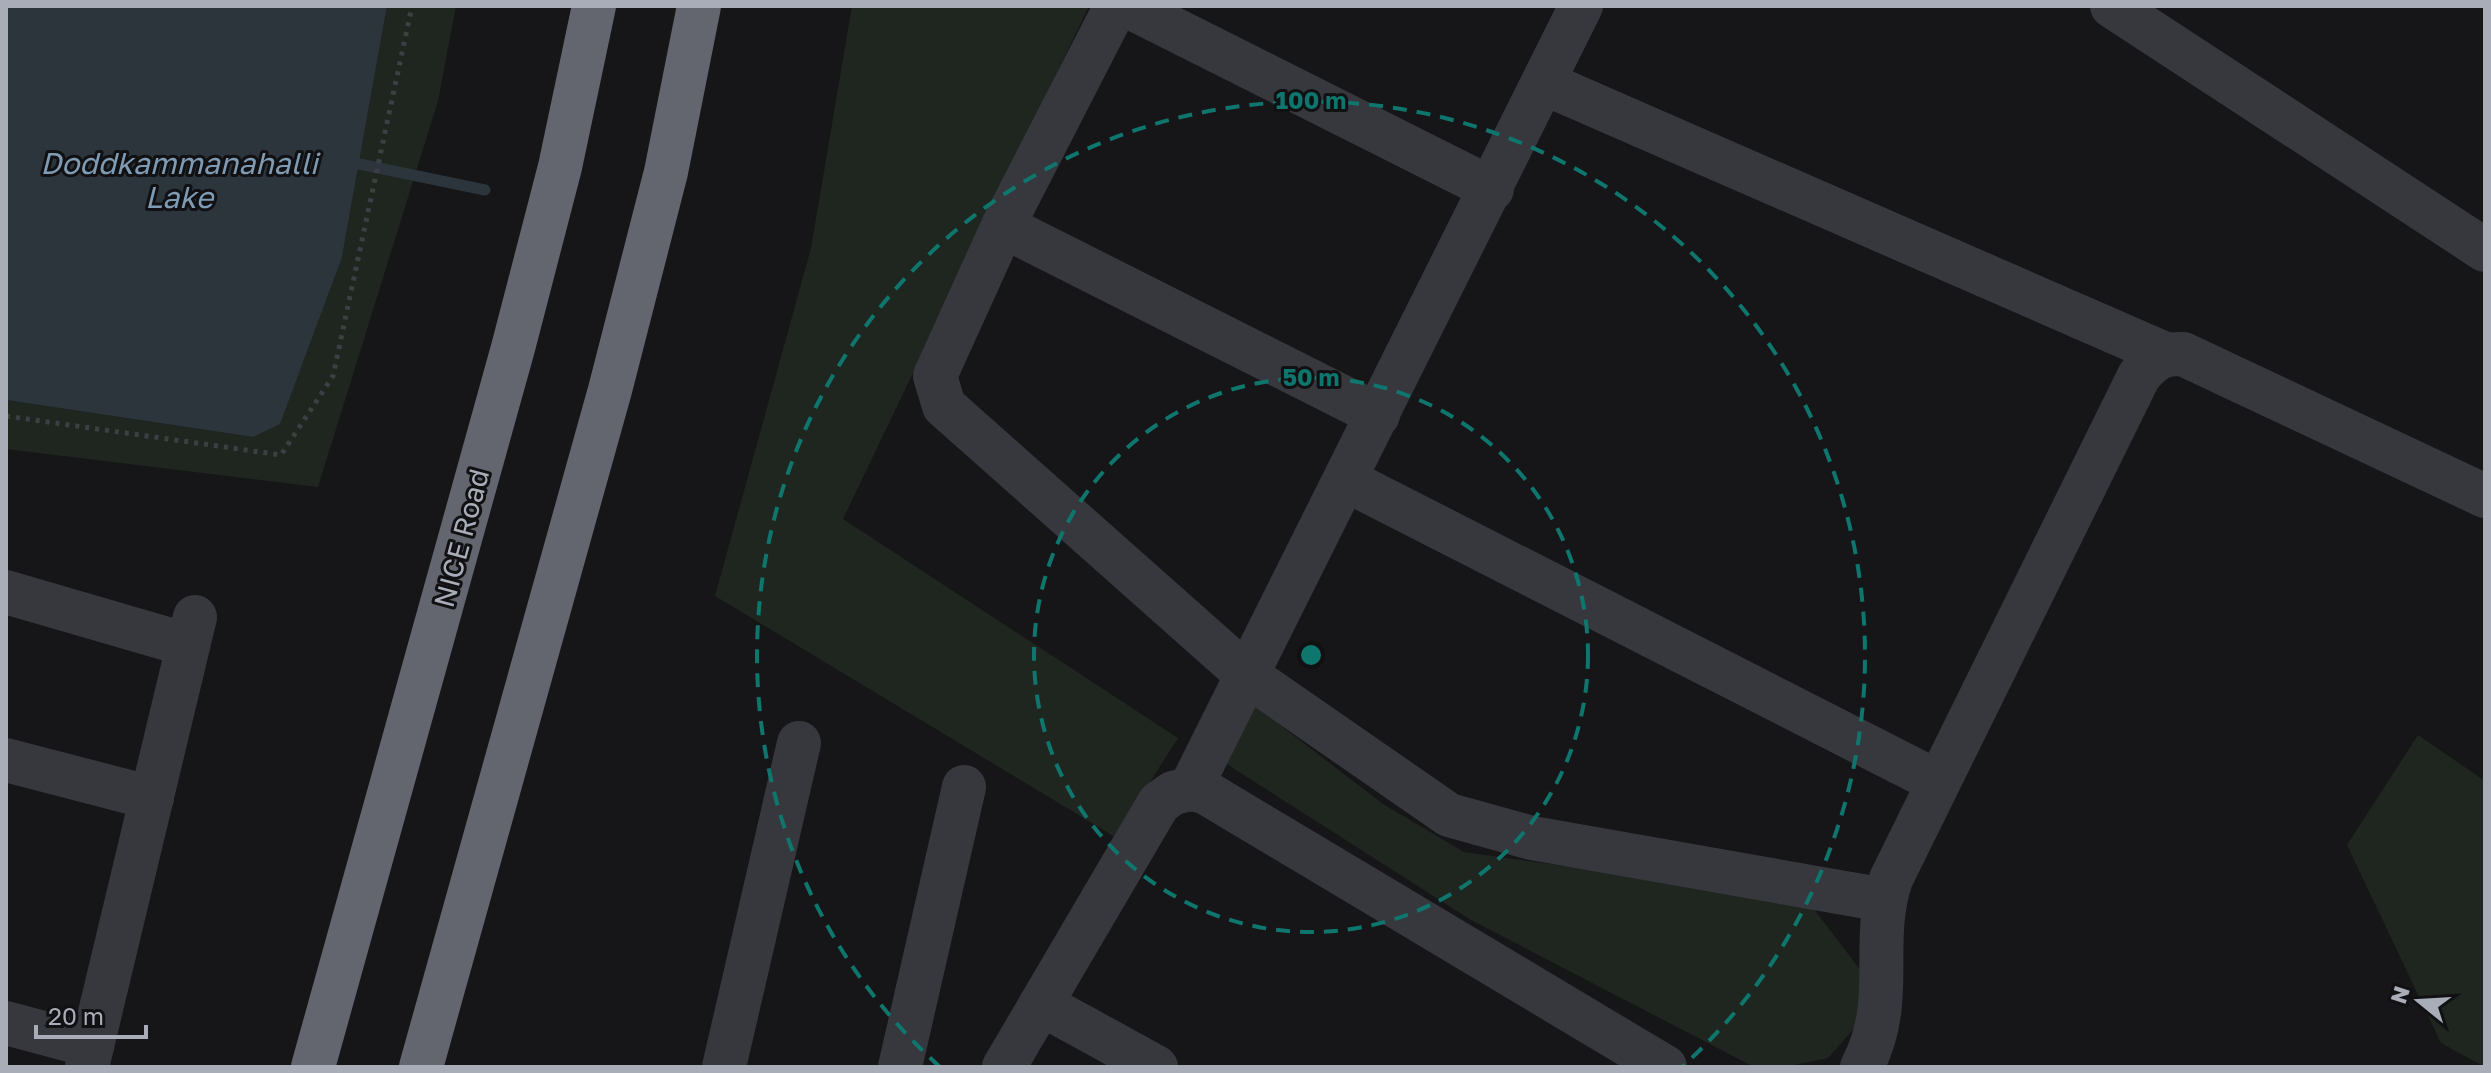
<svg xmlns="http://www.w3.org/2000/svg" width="2491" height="1073" viewBox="0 0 2491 1073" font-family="'Golos Text',sans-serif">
<rect width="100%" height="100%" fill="#161618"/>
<g fill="#1e261f">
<polygon points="387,6 456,6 438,101 318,487 6,449 6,400 253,437 342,257"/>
<polygon points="852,6 1089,6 843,519 1178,738 1115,837 715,596 811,248"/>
<polygon points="1254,705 1383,804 1464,852 1807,900 1865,976 1866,1015 1828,1058 1785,1067 1754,1067 1471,920 1225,763"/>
<polygon points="2418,735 2485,781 2485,1067 2441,1043 2347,845"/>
</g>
<polygon fill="#2c353c" points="6,6 387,6 342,257 280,424 253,437 6,400"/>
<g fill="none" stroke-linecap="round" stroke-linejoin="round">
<polyline stroke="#2c353c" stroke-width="11" points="345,161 485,190"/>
<polyline stroke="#3d3f44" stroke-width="5" stroke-dasharray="4 6" stroke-linecap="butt" points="6,416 281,455 333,376 412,6"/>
<g stroke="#37383d" stroke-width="44">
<polyline points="1116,6 1003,226 935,376 944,406 1247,675 1449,815 1532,838 1884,900"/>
<polyline points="1128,6 1492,189"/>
<polyline points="2112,6 2485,250"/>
<polyline points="1544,83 2165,354"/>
<polyline points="1003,226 1378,415"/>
<polyline points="1346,480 1938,782"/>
<polyline points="6,592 188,645"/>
<polyline points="6,760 152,798"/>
<polyline points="1190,789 1205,792 1665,1067"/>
<polyline points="1041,1004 1156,1067"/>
<polyline points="6,1023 92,1046"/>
<polyline points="87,1067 195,617"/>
<polyline points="724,1067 799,743"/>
<polyline points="900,1067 964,787"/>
<polyline points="1004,1067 1159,803 1173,793 1190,789 1581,6"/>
<path d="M1862 1067C1897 1000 1869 945 1891 879L2139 376C2153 360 2161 353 2183 354L2485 496"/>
</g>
<g stroke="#63666e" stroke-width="44">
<polyline points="313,1067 513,348 560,167 594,6"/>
<polyline points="421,1067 610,390 666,172 699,6"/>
</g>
</g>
<g fill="none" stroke="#0f766e" stroke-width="4" stroke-dasharray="14 10">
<circle cx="1311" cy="655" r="277"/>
<path d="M940 1067A554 554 0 1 1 1682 1067"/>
</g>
<g text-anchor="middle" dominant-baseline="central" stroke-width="6" stroke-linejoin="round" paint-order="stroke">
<g font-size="28" fill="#a8adb8" stroke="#111113">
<text transform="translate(461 538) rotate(-75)">NICE Road</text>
</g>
<g font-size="30" font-style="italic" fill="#7f9bb3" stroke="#111113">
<text x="179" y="163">Doddkammanahalli<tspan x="179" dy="34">Lake</tspan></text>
</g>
</g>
<circle cx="1311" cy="655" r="12" fill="#0f766e" stroke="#111113" stroke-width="4"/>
<g font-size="24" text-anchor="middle" font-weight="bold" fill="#0f766e" stroke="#111113" stroke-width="6" stroke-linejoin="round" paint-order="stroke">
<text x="1311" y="109">100 m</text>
<text x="1311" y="386">50 m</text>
</g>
<rect width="2491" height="1073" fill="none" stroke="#a8adb8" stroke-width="16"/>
<g transform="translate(2419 1001) rotate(288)" stroke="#111113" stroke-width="6" paint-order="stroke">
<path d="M0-6L14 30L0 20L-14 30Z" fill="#a8adb8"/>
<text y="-12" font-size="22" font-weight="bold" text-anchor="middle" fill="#a8adb8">N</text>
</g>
<path d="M36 1025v12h110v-12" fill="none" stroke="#a8adb8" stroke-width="4"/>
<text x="48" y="1025" font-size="24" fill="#a8adb8" stroke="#111113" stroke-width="6" paint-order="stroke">20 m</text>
</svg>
